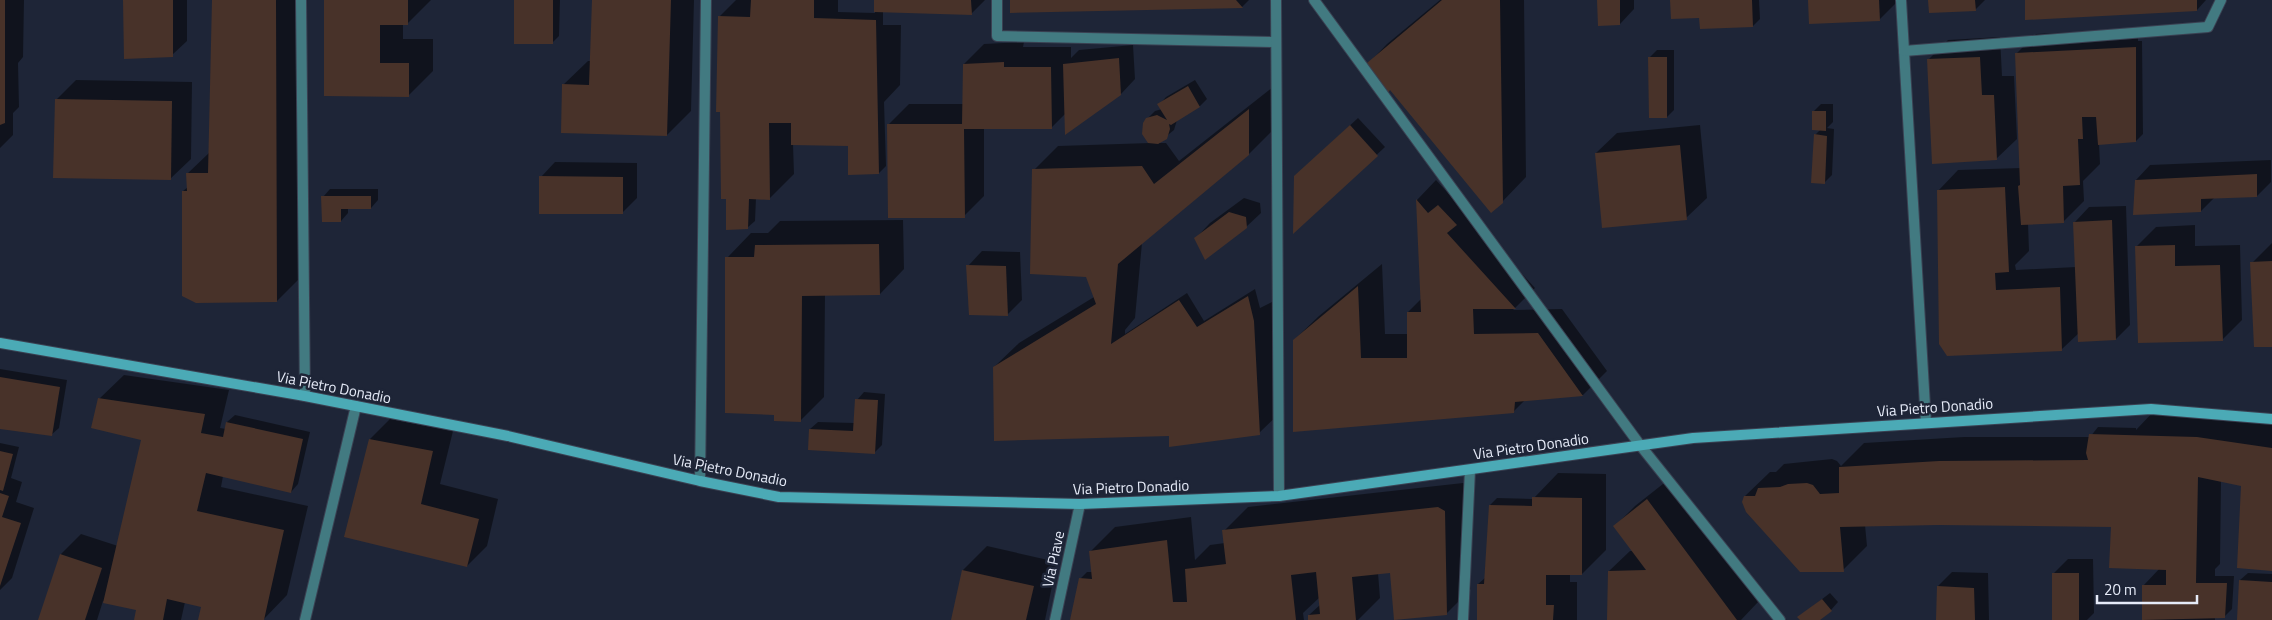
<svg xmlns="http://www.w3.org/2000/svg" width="2272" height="620" viewBox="0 0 2272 620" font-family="'Titillium Web',sans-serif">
<rect width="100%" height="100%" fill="#1e2537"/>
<g fill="#0007">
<polygon points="0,0 24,0 23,57 18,63 19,107 13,113 13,135 0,148"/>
<polygon points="125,0 187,0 187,41 172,55"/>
<polygon points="214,0 300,0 301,277 277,301 183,191 188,187 187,174 210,152"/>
<polygon points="325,0 431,0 407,24 403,24 403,39 433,39 433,71 409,95 325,95"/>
<polygon points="516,0 560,0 559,36 552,43"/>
<polygon points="593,0 694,0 691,111 667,135 563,85 588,61 591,61"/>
<polygon points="736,0 838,0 838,12 875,13 875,0 985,0 971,14 883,11 883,25 901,25 900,85 884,102 886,166 879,173 849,145 793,144 794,174 770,198 756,198 755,221 747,228 719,17"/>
<polygon points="1011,0 1249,0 1242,7 1012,12"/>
<polygon points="1440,0 1524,0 1526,177 1502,202 1391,89 1363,69 1387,44"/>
<polygon points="1598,0 1634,0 1634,9 1620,24"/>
<polygon points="1672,0 1759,0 1760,19 1753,26 1700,17"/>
<polygon points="1809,0 1899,0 1879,20"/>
<polygon points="1930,0 1985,0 1975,10"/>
<polygon points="2026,0 2206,0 2197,10"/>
<polygon points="2138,29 2138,41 2142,41 2143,134 2136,141 2099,144 2100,164 2083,181 2084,201 2063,222 2028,223 2029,251 2015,265 2016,270 2076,267 2075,222 2089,207 2126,206 2130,325 2116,339 2079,333 2062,349 1947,355 1938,191 1958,170 2021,168 2016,54 2036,34"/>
<polygon points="2000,37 2002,76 2014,76 2017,139 1996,159 1928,60 1948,40"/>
<polygon points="1024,42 1023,47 1071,47 1071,58 1079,50 1133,45 1135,79 1121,94 1066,113 1051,128 984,128 984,196 964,216 889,124 909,104 964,104 964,64 984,44"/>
<polygon points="1657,50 1674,50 1674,110 1667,117 1649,58"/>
<polygon points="76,80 192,82 191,159 170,179 56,100"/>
<polygon points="1195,80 1207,99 1200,106 1177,120 1174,130 1158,143 1166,143 1179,161 1273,87 1273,130 1248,155 1142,243 1135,318 1125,330 1125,334 1187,293 1204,321 1255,289 1260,308 1278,299 1284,409 1259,433 994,367 1019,343 1094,297 1087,276 1034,170 1058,146 1150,143 1147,119 1155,111 1162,109 1159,105 1166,97"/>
<polygon points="1821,104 1833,104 1833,122 1827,128 1834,129 1832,175 1824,183 1815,135 1821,129 1813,112"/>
<polygon points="1358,118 1385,147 1295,231 1303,169"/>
<polygon points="1700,125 1707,198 1686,218 1596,153 1617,133"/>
<polygon points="2271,160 2271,182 2257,196 2215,197 2201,211 2136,180 2150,165"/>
<polygon points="555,162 637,163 637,198 622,213 541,177"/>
<polygon points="1436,180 1535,288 1513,310 1562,309 1607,371 1583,395 1525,400 1513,412 1294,340 1319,316 1382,264 1385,334 1408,334 1408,312 1421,299 1417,200"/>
<polygon points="330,189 378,189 378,200 371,208 348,208 348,213 341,221 323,197"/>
<polygon points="1244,198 1260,203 1261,213 1246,227 1196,238 1210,223"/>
<polygon points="903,220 904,269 880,294 825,295 824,397 800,421 776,414 727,258 751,233 768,233 780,221"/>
<polygon points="2195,225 2195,246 2240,245 2242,320 2222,340 2136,247 2156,227"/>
<polygon points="2272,243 2272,345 2252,263"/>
<polygon points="982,251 1020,252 1022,300 1007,315 968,266"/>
<polygon points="0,369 67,380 59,428 51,435 0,428"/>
<polygon points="124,375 229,390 220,428 226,429 227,422 235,415 310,432 298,484 291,492 223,476 221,487 308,506 287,595 263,620 200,620 204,606 185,602 181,620 135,620 138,606 103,601 97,620 39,620 61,554 81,534 118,546 142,439 99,399"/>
<polygon points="864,392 885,394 882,445 875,452 810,429 818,422 855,423 857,400"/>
<polygon points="2154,411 2272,421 2272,570 2242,485 2221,480 2220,564 2215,569 2215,576 2234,576 2232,609 2224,617 2215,617 2215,620 2144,620 2143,586 2160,568 2113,525 1938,524 1865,525 1867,546 1843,570 1745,496 1770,472 1776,472 1784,464 1832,459 1837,461 1841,466 1864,443 1964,437 2090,437 2098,427 2136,428 2136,430"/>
<polygon points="390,419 453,431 440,484 498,499 487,546 467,566 370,439"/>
<polygon points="0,443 19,447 11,478 22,482 16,502 34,508 12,578 0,590"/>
<polygon points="1558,473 1606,474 1606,550 1582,574 1570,574 1570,582 1577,582 1577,620 1478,620 1478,584 1485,578 1490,505 1497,498 1533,499"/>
<polygon points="1668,480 1758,602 1741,620 1609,620 1609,571 1630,551 1634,551 1615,526 1635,506"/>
<polygon points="1463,483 1469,486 1471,589 1447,613 1391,572 1378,573 1380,598 1358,620 1309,620 1309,615 1321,604 1320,597 1303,613 1304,620 1071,620 1080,579 1087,572 1093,572 1091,551 1115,527 1191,517 1195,560 1210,545 1225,543 1224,531 1248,507"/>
<polygon points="987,546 1057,562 1045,620 952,620 963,570"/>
<polygon points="2068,559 2093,559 2094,613 2087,620 2053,620 2053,574"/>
<polygon points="1952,572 1988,573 1989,620 1937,620 1938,586"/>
<polygon points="2248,573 2272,574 2272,620 2238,620 2240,580"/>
<polygon points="1830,593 1838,602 1831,610 1818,620 1802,620 1799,617"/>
</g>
<g fill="#483229">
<polygon points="0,0 5,0 5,123 0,125"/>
<polygon points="123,0 173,0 173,57 124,59"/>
<polygon points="212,0 276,0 277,302 196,303 182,296 182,191 187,191 186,173 208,173"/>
<polygon points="324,0 408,0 408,25 380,25 380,63 409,63 409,97 324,96"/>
<rect x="514" y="0" width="39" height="44"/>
<polygon points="592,0 671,0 667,136 561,133 562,84 589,85"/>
<polygon points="751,0 814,0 814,18 876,20 879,174 848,175 848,146 791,145 791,123 769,123 770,200 749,199 748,229 726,230 726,199 721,199 720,112 716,112 718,16 750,17"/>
<polygon points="874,0 971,0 972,15 874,12"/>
<polygon points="1010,0 1236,0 1243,8 1010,13"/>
<polygon points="1442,0 1500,0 1503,203 1491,213 1390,90 1385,97 1361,68"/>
<polygon points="1597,0 1620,0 1620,25 1598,26"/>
<polygon points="1670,0 1752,0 1753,27 1700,29 1699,18 1671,19"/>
<polygon points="1808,0 1879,0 1880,21 1809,24"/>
<polygon points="1928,0 1975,0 1976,11 1929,13"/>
<polygon points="2025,0 2197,0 2197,11 2025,20"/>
<polygon points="2136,47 2136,142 2098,145 2096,117 2082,117 2083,139 2078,139 2080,185 2063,186 2064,223 2021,225 2018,186 2020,185 2015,53"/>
<polygon points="1648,57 1667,57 1667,118 1649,118"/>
<polygon points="1980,57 1982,95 1994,95 1997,160 1932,164 1927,59"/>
<polygon points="1119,58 1121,95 1065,135 1063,64"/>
<polygon points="1004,62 1004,67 1051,67 1052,129 964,129 965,218 888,218 887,124 962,124 963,64"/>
<polygon points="1188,86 1200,107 1171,125 1169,124 1170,129 1167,139 1158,144 1148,143 1142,134 1143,123 1146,118 1157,115 1167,120 1157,104"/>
<polygon points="55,99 172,101 171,180 53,178"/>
<polygon points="1249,109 1249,155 1118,264 1111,344 1179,300 1197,327 1248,296 1254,321 1260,435 1169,447 1169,436 994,441 993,367 1096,304 1086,277 1030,274 1032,169 1142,166 1154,184"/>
<polygon points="1812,111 1826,111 1826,131 1812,130"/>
<polygon points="1350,125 1378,156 1293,234 1294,176"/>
<polygon points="1814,134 1827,136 1825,184 1811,183"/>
<polygon points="1680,145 1687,220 1602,228 1595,153"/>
<polygon points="2257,174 2257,197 2201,199 2201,212 2133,215 2135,180"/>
<polygon points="539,176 623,177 623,214 539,214"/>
<polygon points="2005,187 2009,272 1995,273 1996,290 2060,287 2062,351 1947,356 1939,344 1937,190"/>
<polygon points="321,196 371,196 371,209 341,209 341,222 322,222"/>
<polygon points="1416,199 1428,213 1438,205 1457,225 1447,233 1516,309 1473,309 1474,334 1538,333 1583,396 1515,402 1514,413 1293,432 1293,340 1358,286 1361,358 1407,358 1407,312 1421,312"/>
<polygon points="1229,212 1246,217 1247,228 1205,260 1194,238"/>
<polygon points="2112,220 2116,340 2078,342 2073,222"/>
<polygon points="879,244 880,295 802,296 801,422 774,421 774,415 725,413 725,257 754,257 755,245"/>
<polygon points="2175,245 2175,266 2220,265 2223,341 2138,343 2135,246"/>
<polygon points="2272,261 2272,347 2254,347 2250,262"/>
<polygon points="966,265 1006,266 1008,316 969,315"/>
<polygon points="0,377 60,387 52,436 0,429"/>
<polygon points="98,398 205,414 201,433 223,437 226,422 303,439 291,493 206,473 197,511 284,530 264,620 198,620 201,607 167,599 163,620 134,620 136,610 103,603 141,440 91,428"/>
<polygon points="855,399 878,400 875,454 808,450 809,429 853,431"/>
<polygon points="2089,434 2197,437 2272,448 2272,571 2237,568 2241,486 2198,477 2196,583 2227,583 2225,618 2142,620 2142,585 2166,585 2166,570 2109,568 2111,527 1938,525 1840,527 1844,572 1800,572 1746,512 1742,502 1744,496 1755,496 1758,488 1780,487 1788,484 1807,483 1813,485 1820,494 1839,493 1839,467 1939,461 2088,460 2086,453"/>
<polygon points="369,439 433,451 421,504 479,519 467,567 344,537"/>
<polygon points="0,451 13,454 3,491 0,490"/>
<polygon points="0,493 9,496 2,517 21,523 0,586"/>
<polygon points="1532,497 1582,498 1582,575 1546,575 1546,605 1554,605 1553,620 1477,620 1477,584 1484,584 1489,505 1532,506"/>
<polygon points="1647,499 1737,620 1607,620 1608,571 1646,570 1613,526"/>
<polygon points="1438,507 1445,511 1447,615 1394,620 1390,573 1352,577 1356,620 1308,620 1308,615 1320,614 1316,572 1291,575 1296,620 1070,620 1079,578 1092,579 1089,551 1167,540 1173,602 1187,602 1185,569 1226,564 1222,530"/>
<polygon points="60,554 102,568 85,620 38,620"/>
<polygon points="962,570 1034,586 1026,620 951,620"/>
<rect x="2052" y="573" width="27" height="47"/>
<polygon points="2239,580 2272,582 2272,620 2237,620"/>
<polygon points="1937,586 1974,588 1975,620 1936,620"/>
<polygon points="1822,599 1832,611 1820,620 1800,620 1797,617"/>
</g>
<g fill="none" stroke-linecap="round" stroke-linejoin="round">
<defs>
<g id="street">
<polyline points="301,0 305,396"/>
<polyline points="997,0 997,36 1276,42"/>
<polyline points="1276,0 1279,496"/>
<polyline points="1314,0 1640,445 1780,620"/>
<polyline points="1901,0 1926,423"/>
<polyline points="1904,51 2208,27 2221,0"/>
<polyline points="700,481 706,0"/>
<polyline points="305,620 356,406"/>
<polyline points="1055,620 1080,504"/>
<polyline points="1463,620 1470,470"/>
</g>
<polyline id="secondary" points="0,343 305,396 508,436 700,481 779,497 1080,504 1279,496 1693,438 2151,409 2272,419"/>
</defs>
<use href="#street" stroke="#3a4152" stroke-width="12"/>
<use href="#secondary" stroke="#3a4152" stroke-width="12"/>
<use href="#street" stroke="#427a81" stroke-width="10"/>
<use href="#secondary" stroke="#4baab6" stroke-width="10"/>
</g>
<g text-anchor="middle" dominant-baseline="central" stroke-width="5" stroke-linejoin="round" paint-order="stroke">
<g font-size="15" fill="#e6ebf8" stroke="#1e2537">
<text transform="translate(334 387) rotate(11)">Via Pietro Donadio</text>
<text transform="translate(1935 407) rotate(-4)">Via Pietro Donadio</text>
<text transform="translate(1531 446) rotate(-8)">Via Pietro Donadio</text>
<text transform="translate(730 470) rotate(11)">Via Pietro Donadio</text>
<text transform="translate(1131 487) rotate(-2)">Via Pietro Donadio</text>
<text transform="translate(1053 559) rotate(-78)">Via Piave</text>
</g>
</g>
<path d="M2097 595v8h100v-8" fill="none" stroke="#e6ebf8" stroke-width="2.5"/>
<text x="2104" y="595" font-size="15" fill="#e6ebf8" stroke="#1e2537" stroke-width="4" paint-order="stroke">20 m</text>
</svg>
